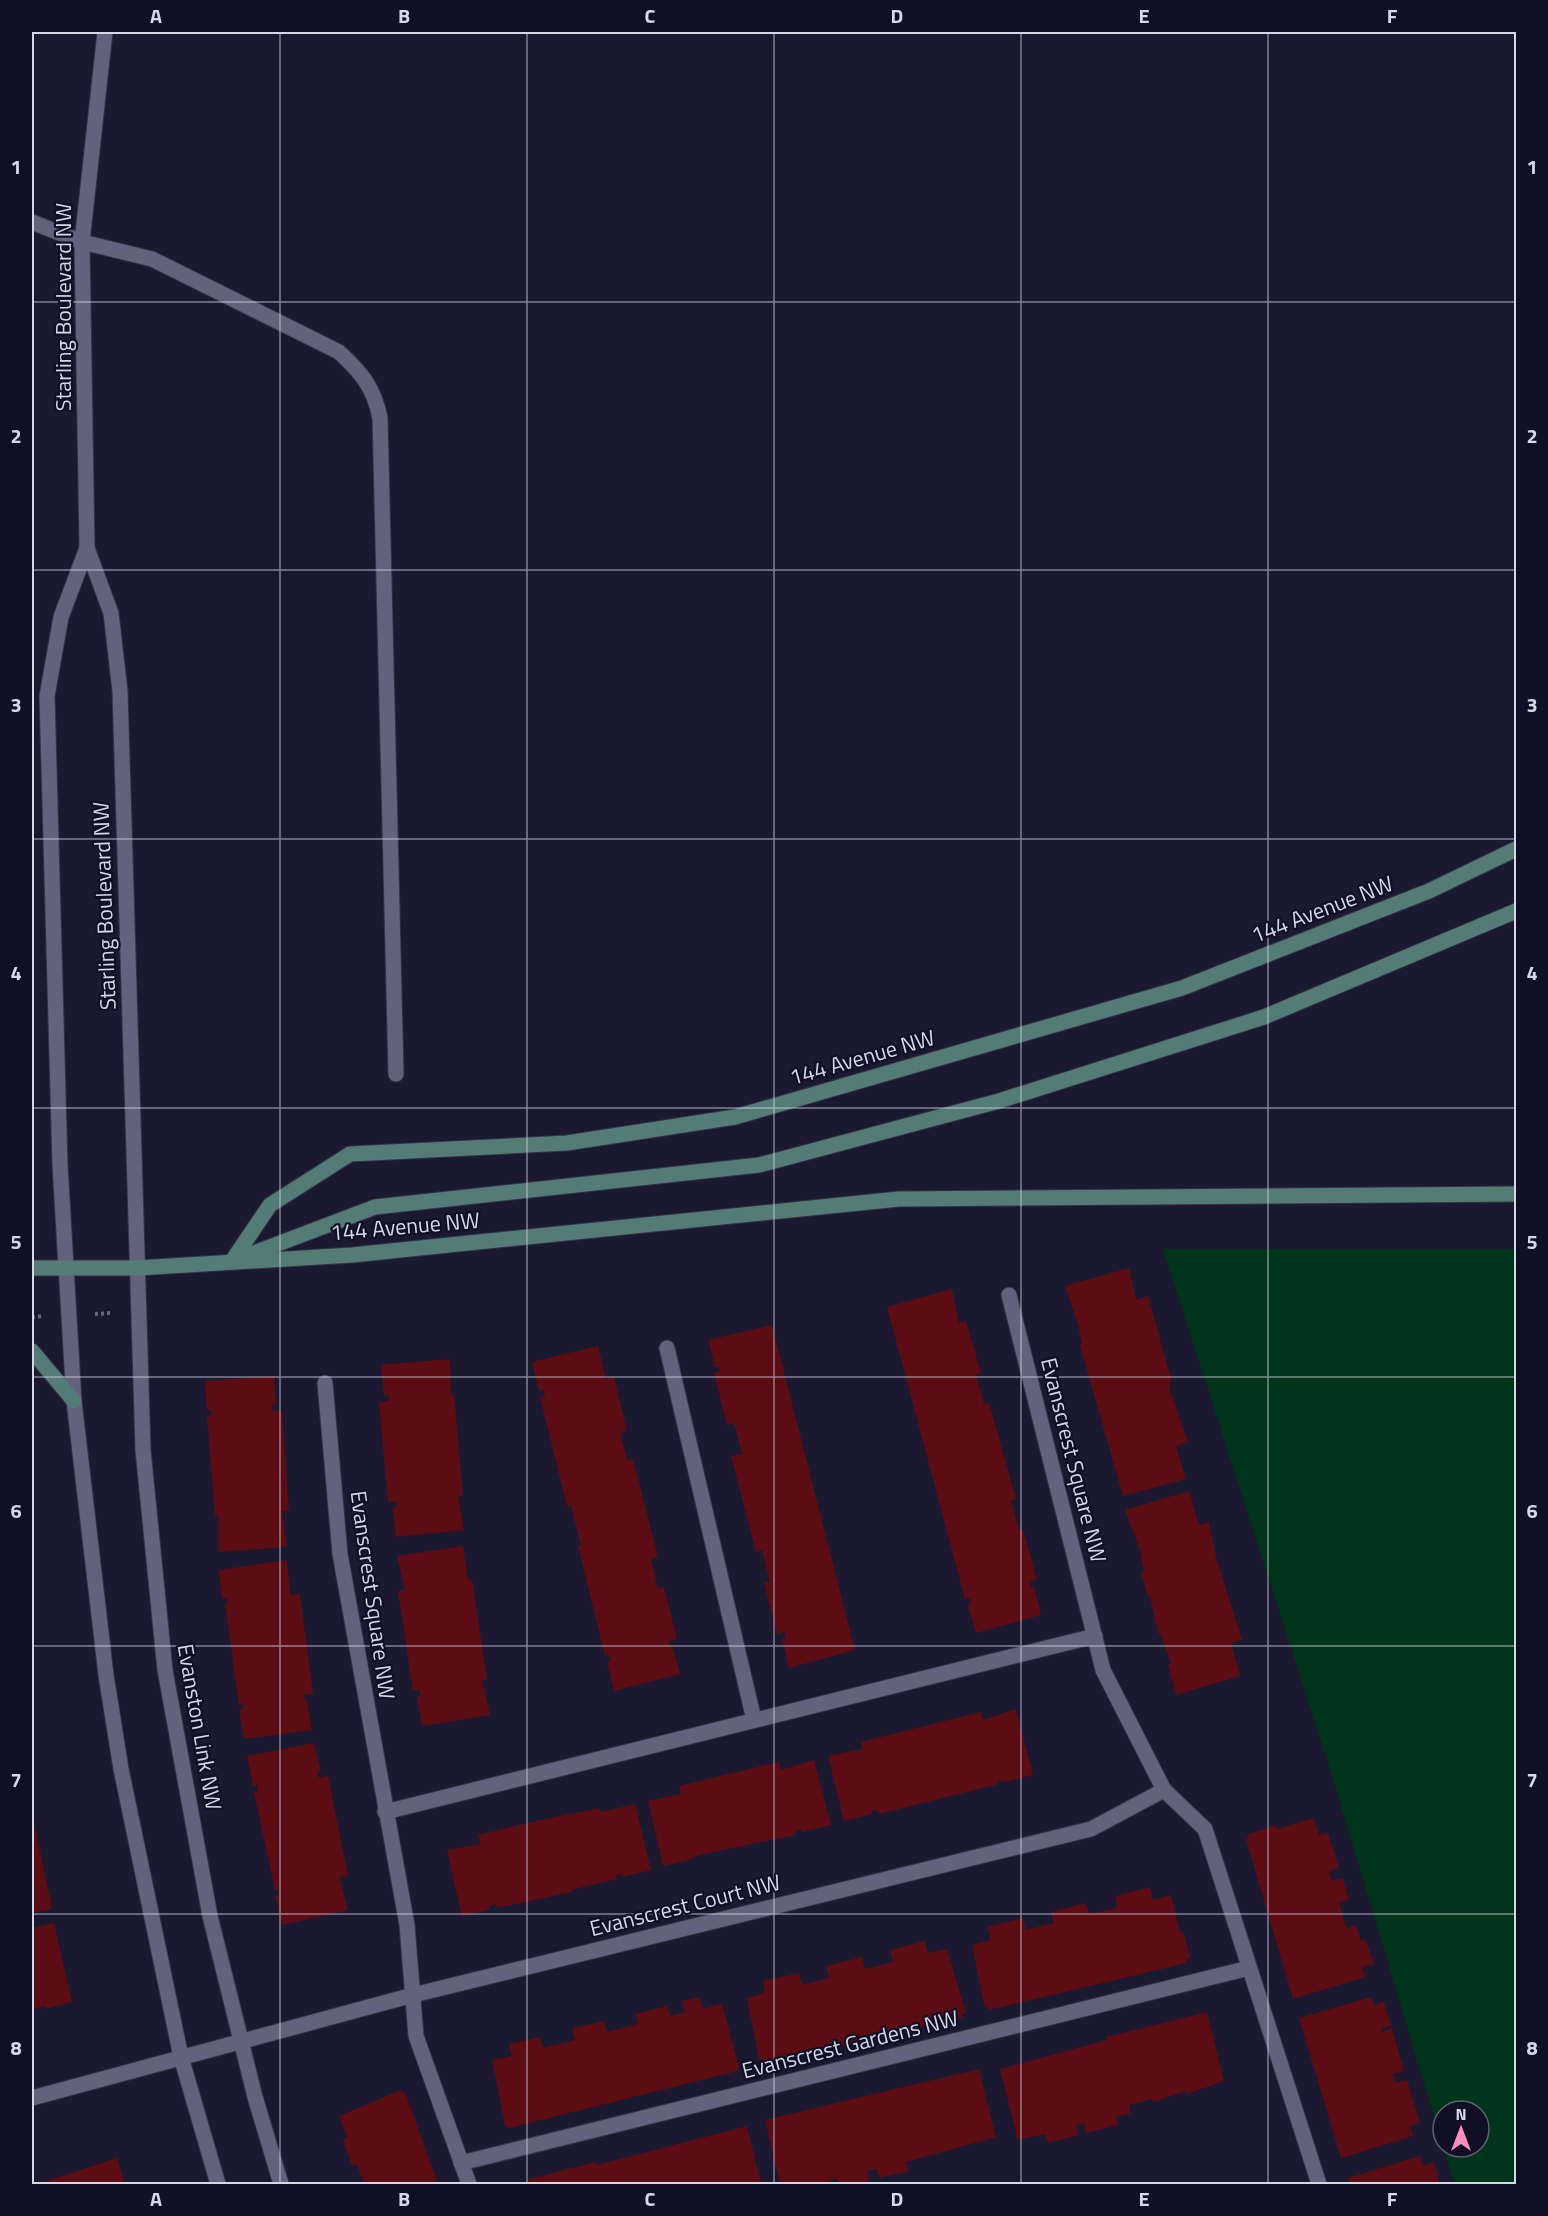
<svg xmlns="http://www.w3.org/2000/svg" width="1548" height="2216" viewBox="0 0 1548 2216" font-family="'Titillium Web',sans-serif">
<rect width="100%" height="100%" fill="#1a192f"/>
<polygon fill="#00351b" points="1163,1249 1516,1249 1516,2184 1455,2184 1443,2147 1479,2147 1479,2111 1443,2111 1443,2146 1331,1772"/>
<g fill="#5b0d13">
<polygon points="1129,1268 1136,1300 1148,1296 1171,1379 1169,1388 1188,1442 1176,1446 1186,1479 1123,1496 1080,1345 1082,1344 1078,1324 1065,1286"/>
<polygon points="952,1289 959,1323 966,1321 981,1373 976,1375 984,1404 989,1403 1016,1499 1011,1501 1019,1530 1023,1529 1037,1580 1029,1582 1031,1588 1034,1587 1041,1615 976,1633 968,1605 971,1605 970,1598 965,1599 887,1307"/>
<polygon points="772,1325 855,1650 789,1668 782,1639 786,1639 784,1632 777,1634 764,1583 770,1582 762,1550 756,1552 731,1456 742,1454 734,1423 727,1425 714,1373 720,1371 719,1367 715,1367 708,1340"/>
<polygon points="598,1346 606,1379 614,1377 627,1431 620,1433 627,1460 633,1459 658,1557 651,1559 658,1589 664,1587 677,1639 669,1641 670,1646 672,1645 680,1674 614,1691 607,1662 610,1661 609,1655 605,1656 578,1546 581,1546 571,1505 567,1506 540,1397 545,1396 544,1390 539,1391 532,1362"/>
<polygon points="450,1359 451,1395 454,1395 463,1495 458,1496 459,1501 464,1530 396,1537 393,1507 397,1507 396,1501 388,1502 379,1402 389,1401 389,1395 384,1396 381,1365"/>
<polygon points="274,1376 276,1405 272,1405 273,1411 282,1410 289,1511 282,1511 287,1547 219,1552 219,1516 215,1516 207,1416 211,1416 211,1410 207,1410 205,1381"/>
<polygon points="1189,1491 1199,1525 1209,1522 1216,1557 1242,1640 1231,1643 1240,1676 1176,1695 1168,1664 1171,1663 1160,1633 1158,1634 1150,1596 1148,1597 1141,1572 1144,1570 1140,1550 1125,1510"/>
<polygon points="463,1546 468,1580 472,1580 487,1679 482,1680 490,1715 422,1726 417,1697 420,1696 419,1690 413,1690 398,1591 405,1590 397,1556"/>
<polygon points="287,1560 290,1595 300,1594 313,1694 303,1695 304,1700 307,1700 312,1730 244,1739 239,1709 243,1709 243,1704 239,1705 225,1603 228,1603 227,1598 222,1599 219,1570"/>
<polygon points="1016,1709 1033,1775 1005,1782 1004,1780 998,1782 999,1784 879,1814 878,1810 871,1811 872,1814 844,1821 828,1756 863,1749 861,1742 981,1712 983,1720"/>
<polygon points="314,1743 321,1771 317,1772 319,1778 328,1776 348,1876 339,1877 348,1910 282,1925 275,1896 279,1895 278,1890 275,1890 254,1792 258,1791 257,1785 253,1786 247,1756"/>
<polygon points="814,1760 831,1825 802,1832 801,1829 795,1831 796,1835 699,1855 693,1857 693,1859 663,1866 648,1801 681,1794 679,1786 779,1762 781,1770"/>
<polygon points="635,1804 651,1870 622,1877 622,1873 616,1875 617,1879 571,1890 572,1892 497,1908 496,1904 489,1906 489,1910 462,1916 447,1850 481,1844 478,1835 523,1824 599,1808 601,1812"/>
<polygon points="1313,1818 1319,1835 1328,1833 1339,1868 1329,1871 1332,1881 1343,1878 1349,1900 1339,1902 1346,1928 1356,1925 1361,1941 1366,1940 1374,1964 1362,1967 1365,1977 1293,1999 1246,1839 1249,1837 1248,1834 1276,1825 1277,1829"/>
<polygon points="32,1821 34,1821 52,1909 32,1913"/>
<polygon points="1150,1887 1153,1900 1171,1895 1180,1932 1184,1932 1190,1958 1186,1959 1187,1963 989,2010 989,2007 985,2008 972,1945 991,1940 987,1927 1023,1918 1026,1930 1054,1923 1051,1912 1086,1903 1089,1914 1117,1908 1115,1896"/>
<polygon points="54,1923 72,2002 46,2009 45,2006 32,2009 32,1928"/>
<polygon points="925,1941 928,1953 947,1949 966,2013 962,2014 963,2017 764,2065 763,2062 760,2063 747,1998 765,1993 763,1981 799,1973 802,1985 829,1978 826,1966 862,1957 865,1969 893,1962 890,1950"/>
<polygon points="699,1997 702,2009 722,2004 739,2067 738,2071 509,2128 505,2125 492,2060 512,2056 509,2044 540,2037 543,2048 575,2040 572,2028 604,2021 607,2032 638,2024 635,2014 667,2006 670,2016 685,2012 682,2001"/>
<polygon points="1371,1997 1374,2005 1384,2002 1391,2026 1381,2028 1382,2032 1392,2028 1404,2071 1393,2074 1396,2083 1407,2080 1420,2123 1410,2126 1413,2136 1341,2158 1299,2018"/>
<polygon points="1207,2012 1224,2081 1187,2094 1186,2091 1153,2102 1152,2099 1129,2105 1131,2113 1116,2117 1118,2125 1086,2133 1084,2123 1076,2125 1078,2135 1048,2143 1045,2134 1018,2140 1000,2069 1107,2040 1106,2037"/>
<polygon points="979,2069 996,2137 906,2162 909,2171 879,2178 877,2169 867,2171 869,2181 854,2184 839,2184 837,2179 829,2181 830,2184 780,2184 765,2120"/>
<polygon points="401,2090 402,2093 405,2092 438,2184 364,2184 357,2164 352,2166 343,2139 347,2137 339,2116"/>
<polygon points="747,2126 761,2184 529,2184 528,2179 596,2162 597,2165"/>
<polygon points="1420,2156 1423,2166 1434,2162 1440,2183 1350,2184 1348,2178"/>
<polygon points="117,2158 125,2184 37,2184"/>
</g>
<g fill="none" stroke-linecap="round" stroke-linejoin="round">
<defs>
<g id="service">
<path d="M82 242 152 259 339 352C362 373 374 388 380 418L396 1074"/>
<polyline points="1009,1295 1103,1670 1164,1790 1205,1829 1319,2184"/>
<polyline points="667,1348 754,1720"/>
<polyline points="325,1383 340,1554 407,1925 416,2036 469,2184"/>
<polyline points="385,1812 1095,1636"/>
<polyline points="461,2163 1249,1968"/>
</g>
<g id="minor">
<polyline points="32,222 82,242"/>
<polyline points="87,548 82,242 105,32"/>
<polyline points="32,2098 413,1995 1091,1829 1164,1790"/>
</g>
<g id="tertiary">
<polyline points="87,548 61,617 47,696 60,1165 74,1401 106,1675 121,1769 181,2057 218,2184"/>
<polyline points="87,548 111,613 120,691 143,1450 165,1670 210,1916 255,2097 281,2184"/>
</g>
<g id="secondary">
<polyline points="246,1256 375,1207 759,1165 999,1101 1264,1017 1516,911"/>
<polyline points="232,1261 270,1205 350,1154 567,1143 735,1117 1182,988 1429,891 1516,849"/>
<polyline points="32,1268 137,1268 352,1255 899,1199 1516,1194"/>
<polyline points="32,1351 74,1401"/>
</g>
</defs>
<use href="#service" stroke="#343244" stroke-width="17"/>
<use href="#minor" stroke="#343244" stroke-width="17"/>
<use href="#tertiary" stroke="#343244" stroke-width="17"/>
<use href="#secondary" stroke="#343244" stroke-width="17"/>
<g stroke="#66667a" stroke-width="4" stroke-dasharray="3 3" stroke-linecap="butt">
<polyline points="95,1314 112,1313"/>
<polyline points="32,1317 43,1316"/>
</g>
<use href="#service" stroke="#62627d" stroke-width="15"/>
<use href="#minor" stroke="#62627d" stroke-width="15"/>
<use href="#tertiary" stroke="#62627d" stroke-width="15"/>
<use href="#secondary" stroke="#547c77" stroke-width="15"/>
</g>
<path fill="none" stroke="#d6d7e7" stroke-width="1.5" stroke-opacity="0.55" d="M280 32V2184M527 32V2184M774 32V2184M1021 32V2184M1268 32V2184M32 302H1516M32 570H1516M32 839H1516M32 1108H1516M32 1377H1516M32 1646H1516M32 1914H1516"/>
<g text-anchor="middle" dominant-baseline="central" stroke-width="4.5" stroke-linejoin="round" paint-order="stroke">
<g font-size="22" fill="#d6d7e7" stroke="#110f25">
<text transform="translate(63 307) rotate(-90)">Starling Boulevard NW</text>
<text transform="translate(104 906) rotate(-92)">Starling Boulevard NW</text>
<text transform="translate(1322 909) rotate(-21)">144 Avenue NW</text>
<text transform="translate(862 1057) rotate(-16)">144 Avenue NW</text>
<text transform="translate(405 1226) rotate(-5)">144 Avenue NW</text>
<text transform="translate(1074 1460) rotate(76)">Evanscrest Square NW</text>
<text transform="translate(373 1595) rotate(82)">Evanscrest Square NW</text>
<text transform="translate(200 1727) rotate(80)">Evanston Link NW</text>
<text transform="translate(685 1905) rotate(-14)">Evanscrest Court NW</text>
<text transform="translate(850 2044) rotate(-14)">Evanscrest Gardens NW</text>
</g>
</g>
<rect width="1548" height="2216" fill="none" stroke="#110f25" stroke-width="66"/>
<g transform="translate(1461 2129)"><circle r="28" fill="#110f25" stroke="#605f73" stroke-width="1.5"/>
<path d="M0-4.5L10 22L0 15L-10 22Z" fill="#fd8ec0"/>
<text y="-9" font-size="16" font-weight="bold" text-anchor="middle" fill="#d6d7e7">N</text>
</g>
<rect x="33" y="33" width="1482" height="2150" fill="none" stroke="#d6d7e7" stroke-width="2"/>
<g font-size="20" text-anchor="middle" font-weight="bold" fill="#d6d7e7">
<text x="156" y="23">A</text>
<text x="404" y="23">B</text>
<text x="650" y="23">C</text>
<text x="897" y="23">D</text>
<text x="1144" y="23">E</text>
<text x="1392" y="23">F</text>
<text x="16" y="174">1</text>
<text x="1532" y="174">1</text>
<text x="16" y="443">2</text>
<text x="1532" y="443">2</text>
<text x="16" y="712">3</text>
<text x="1532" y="712">3</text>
<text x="16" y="980">4</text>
<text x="1532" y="980">4</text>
<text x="16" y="1249">5</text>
<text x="1532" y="1249">5</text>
<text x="16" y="1518">6</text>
<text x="1532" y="1518">6</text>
<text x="16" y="1787">7</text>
<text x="1532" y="1787">7</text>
<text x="16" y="2055">8</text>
<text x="1532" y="2055">8</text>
<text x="156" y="2206">A</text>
<text x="404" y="2206">B</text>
<text x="650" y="2206">C</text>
<text x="897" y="2206">D</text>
<text x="1144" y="2206">E</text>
<text x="1392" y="2206">F</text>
</g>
</svg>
